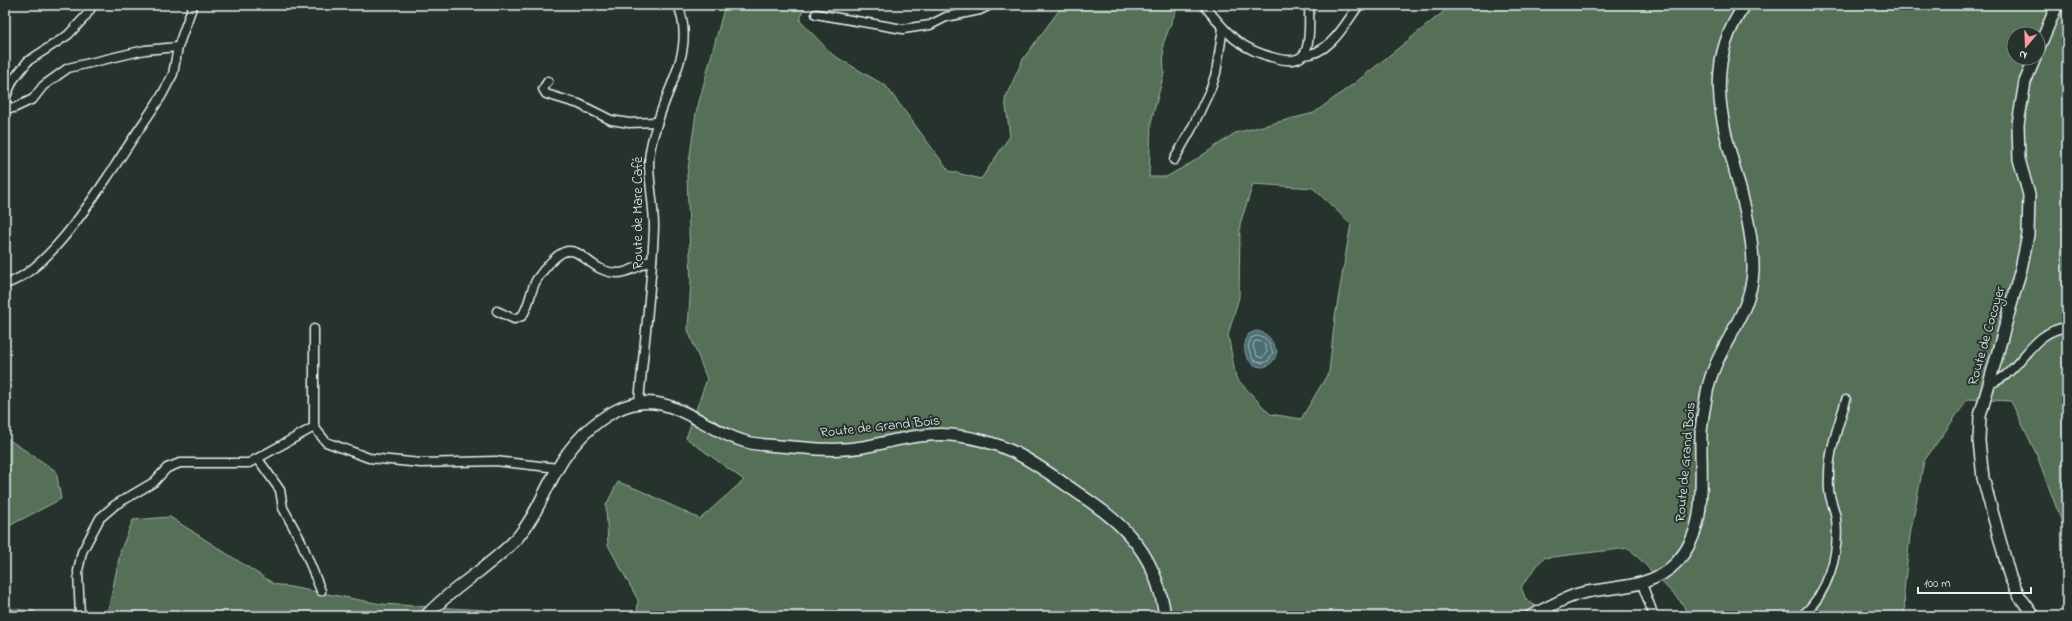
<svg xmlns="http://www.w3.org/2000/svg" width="2072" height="621" viewBox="0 0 2072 621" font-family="'Indie Flower',sans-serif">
<rect width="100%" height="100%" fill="#26332d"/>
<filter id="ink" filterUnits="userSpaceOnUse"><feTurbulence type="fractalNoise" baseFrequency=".025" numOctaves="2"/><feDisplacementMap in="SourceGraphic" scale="8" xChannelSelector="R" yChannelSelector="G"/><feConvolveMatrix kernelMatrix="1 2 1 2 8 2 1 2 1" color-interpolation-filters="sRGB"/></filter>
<g filter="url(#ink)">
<g fill="#546f56" stroke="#9eb0a7" fill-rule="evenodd">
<path d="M725 5H804L800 21 833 55 886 86 949 171 981 179 1010 136 1005 99 1023 59 1063 5H1176L1177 8 1163 44 1164 73 1151 122 1149 177H1166L1191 163 1235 133 1314 113 1360 79 1452 5H2067V536L2036 453 2011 401 1968 399 1924 461 1910 535 1904 591 1905 616H1689L1682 603 1629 548 1543 558 1521 587 1526 600 1551 616H637L638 600 608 545 606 505 618 482 637 489 700 519 744 480 686 438 707 379 688 330 691 281 687 176 696 113ZM2014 34H2038V58H2014ZM1253 184 1313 188 1351 224 1335 317 1329 372 1301 419 1270 414 1236 378 1228 335 1239 297 1240 224Z"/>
<polygon points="5,437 56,471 61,499 5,528"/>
<polygon points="170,517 274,584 381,604 485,610 509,616 107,616 121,549 133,520"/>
<polygon points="5,608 34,611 40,616 5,616"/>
</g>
<path fill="#4c6e72" stroke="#8aa2a8" d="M1256 331C1270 333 1271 341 1277 351 1270 383 1232 361 1249 334Z"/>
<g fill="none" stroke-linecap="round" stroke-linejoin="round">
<g stroke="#aabdc2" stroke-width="1">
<path d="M1257 336C1268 336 1268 343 1273 352L1268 361 1263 363 1253 360 1248 347 1251 338Z"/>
<polygon points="1258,341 1264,343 1267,352 1262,358 1257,356 1253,347 1254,342"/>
</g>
<defs>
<g id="street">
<path d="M1204 5C1228 35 1240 50 1279 59 1288 61 1298 62 1304 54 1311 44 1309 17 1309 5"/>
<polyline points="816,14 903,29 930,25 946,17 980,10 990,5"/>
<path d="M1304 55C1330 54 1345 24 1359 5"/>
<polyline points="548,81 543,89 546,94 579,104 611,120 629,123 657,122"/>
<polyline points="5,99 8,108 14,108 33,99 43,86 68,68 145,50 178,47"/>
<polyline points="5,99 13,80 28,61 68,35 85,17 93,5"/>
<polyline points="1174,160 1191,130 1211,88 1216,73 1223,28"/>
<path d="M5 284C47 272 91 201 115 166 130 142 147 118 162 95L173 74 178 47 193 5"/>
<path d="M497 311 514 319 522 316C530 305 530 290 537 279 579 220 578 272 618 273 629 273 642 264 652 260"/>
<path d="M1988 385C1994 382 2002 379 2007 374 2028 355 2037 331 2067 327"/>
<path d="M639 402C644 344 652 285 654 227 654 205 649 184 649 163 649 150 654 133 658 121 670 81 695 49 678 5"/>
<polyline points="314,427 314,329"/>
<polyline points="258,459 280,490 283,508 301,541 321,591"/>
<polyline points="1642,584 1654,616"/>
<polyline points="80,616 78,571 82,552 100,518 115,505 154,482 167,468 180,463 249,463 314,427 326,442 369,458 421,463 495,461 558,468"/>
<path d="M1802 616C1828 593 1840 554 1836 519 1835 511 1832 504 1830 496 1828 489 1829 481 1829 474 1829 450 1839 424 1846 400"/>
</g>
<g id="secondary">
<polyline points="2038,50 2057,5"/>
<path d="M426 616C453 586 491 567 518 537 536 516 544 491 558 468 571 445 592 422 617 410 668 384 704 433 751 443 760 445 770 445 779 446 807 448 834 452 863 447 889 442 924 432 951 435 1004 440 1030 460 1072 489 1092 503 1114 517 1130 536 1150 558 1161 587 1165 616"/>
<path d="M1531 616C1547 608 1565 597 1582 593 1614 586 1651 589 1676 563 1709 528 1700 480 1701 436 1701 421 1705 406 1707 392 1715 348 1751 317 1753 271 1755 180 1682 91 1745 5"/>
<polyline points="2034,616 2020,597 2010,577 1983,478 1979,441 1980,416 2021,269 2028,235 2029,195 2019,159 2018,124 2025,82 2035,58"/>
</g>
</defs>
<use href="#street" stroke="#e8f1f8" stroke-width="11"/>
<use href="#secondary" stroke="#e8f1f8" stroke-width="14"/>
<use href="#street" stroke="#26332d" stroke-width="8"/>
<use href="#secondary" stroke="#26332d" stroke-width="11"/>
</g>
</g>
<g text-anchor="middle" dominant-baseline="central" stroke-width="4" stroke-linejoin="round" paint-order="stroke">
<g font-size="14" fill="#e8f1f8" stroke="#26332d">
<text transform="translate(638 213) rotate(-90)">Route de Mare Café</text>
<text transform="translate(1987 336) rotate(-74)">Route de Cocoyer</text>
<text transform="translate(880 427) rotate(-6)">Route de Grand Bois</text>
<text transform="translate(1686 462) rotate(-85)">Route de Grand Bois</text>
</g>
</g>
<rect width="2072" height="621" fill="none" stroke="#26332d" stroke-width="20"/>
<rect x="10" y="10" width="2052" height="601" fill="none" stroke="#e8f1f8" stroke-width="1.5" filter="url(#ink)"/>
<g transform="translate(2026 46) rotate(199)"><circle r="19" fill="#26332d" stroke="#747f7e"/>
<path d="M0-3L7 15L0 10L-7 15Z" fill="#ff9aa2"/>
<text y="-6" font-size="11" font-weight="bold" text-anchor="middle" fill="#e8f1f8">N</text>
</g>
<path d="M1918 587v6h113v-6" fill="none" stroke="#e8f1f8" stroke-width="2"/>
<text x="1924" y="587" font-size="12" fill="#e8f1f8" stroke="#26332d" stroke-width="3" paint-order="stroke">100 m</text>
</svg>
